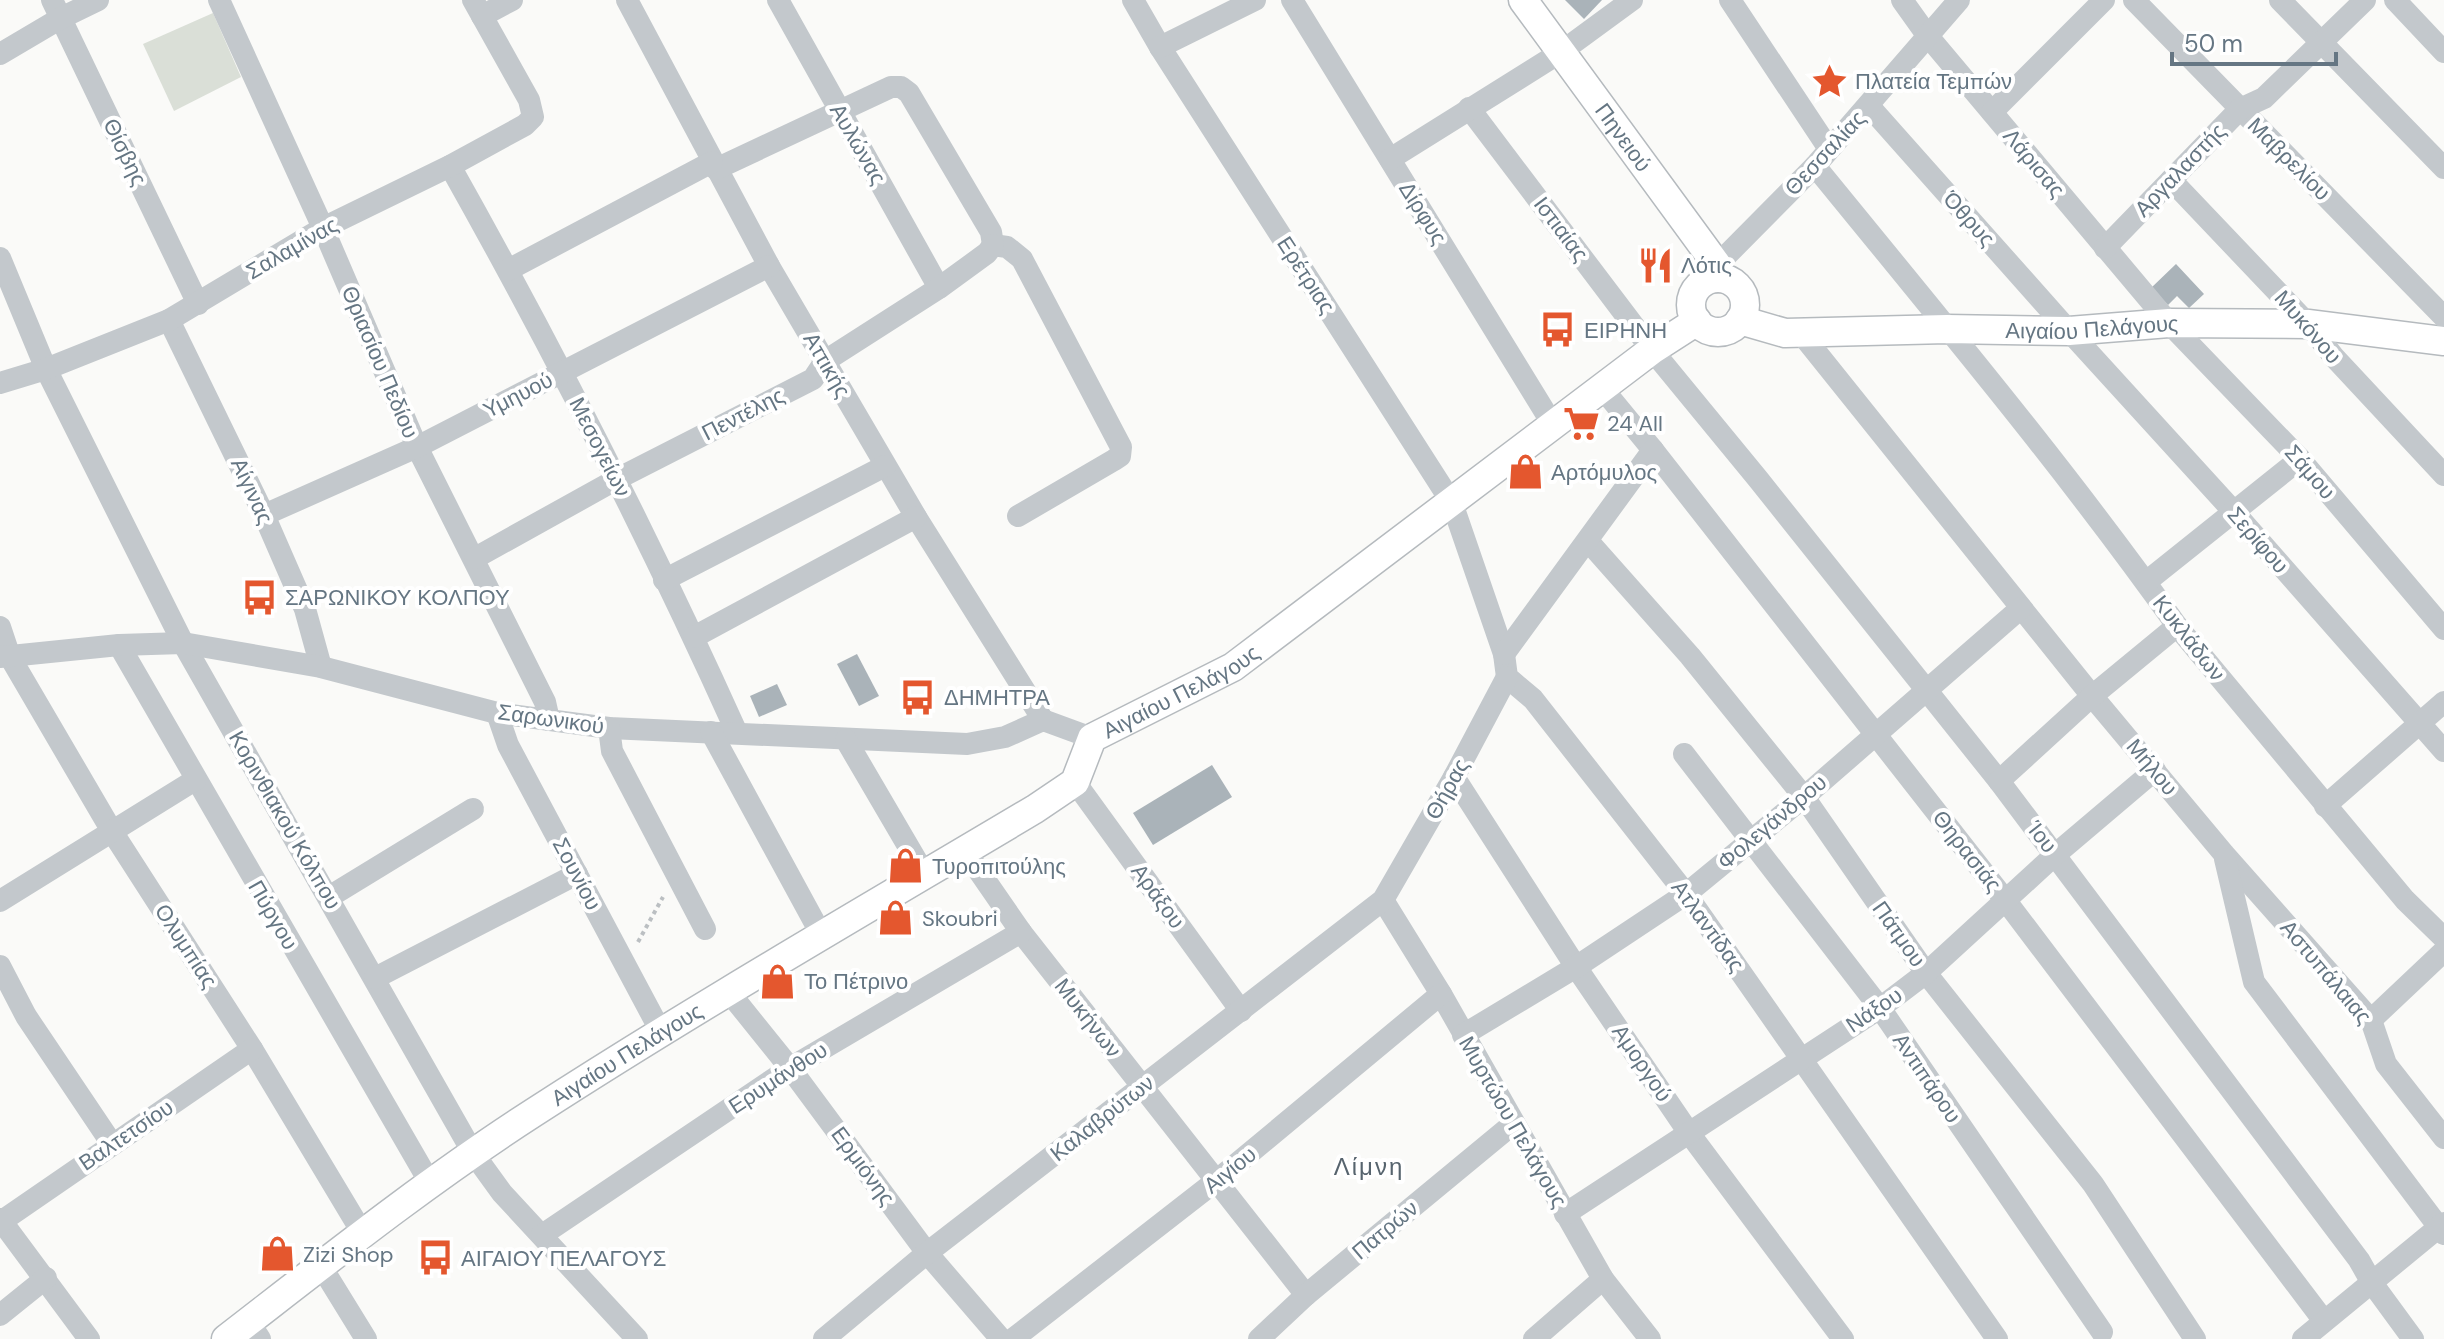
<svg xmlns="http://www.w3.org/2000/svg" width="2444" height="1339" viewBox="0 0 2444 1339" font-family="'DM Sans',sans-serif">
<rect width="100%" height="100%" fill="#fafaf8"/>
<polygon fill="#dadfd7" points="213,13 241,77 174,111 143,44"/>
<g fill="#aab3b9">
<polygon points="1565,0 1602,0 1584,19"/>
<polygon points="2176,264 2204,294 2189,308 2177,296 2168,305 2151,288"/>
<polygon points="857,654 879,696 859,706 837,664"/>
<polygon points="777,684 787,705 759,717 750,696"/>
<polygon points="1212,765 1232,797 1153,845 1133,813"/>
</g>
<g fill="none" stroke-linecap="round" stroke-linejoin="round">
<defs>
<g id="major">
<path id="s1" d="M1523 0 1717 265V278"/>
<circle cx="1718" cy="305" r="27"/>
<path id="s2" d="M1740 320 1785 333 1947 329 2069 331 2169 323 2308 324 2444 341"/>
<path id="s3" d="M226 1339C327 1261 426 1182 533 1113 697 1007 867 909 1035 809L1075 782 1092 738 1233 667 1652 350 1697 321"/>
</g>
</defs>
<use href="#major" stroke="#b5babe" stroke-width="31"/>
<polyline stroke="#bbbfc2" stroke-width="4" stroke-dasharray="4 4" stroke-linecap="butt" points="638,942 663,897"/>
<g stroke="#c3c8cc" stroke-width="22">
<polyline points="52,0 198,304"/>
<polyline points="219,0 323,228 417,447 545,702 549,720"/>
<polyline points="627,0 769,266 916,517 1043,720"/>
<polyline points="778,0 939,288"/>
<polyline points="1133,0 1160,47 1452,503 1504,654 1507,677 1533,699 1686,894 1997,1339"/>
<polyline points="1292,0 1553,425"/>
<polyline points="1730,0 1829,149"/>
<polyline points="1902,0 1927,35 2169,323 2300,459 2444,629"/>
<polyline points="2134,0 2444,317"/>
<polyline points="2280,0 2444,168"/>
<polyline points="2395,0 2444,52"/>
<polyline points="482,16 512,0"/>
<polyline points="1160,47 1255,0"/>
<polyline points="0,54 61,18 98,0"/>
<polyline points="1869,106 2069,331 2234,512 2444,751"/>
<polyline points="1469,108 1652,350 1758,479 1999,781 2359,1260 2372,1283 2413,1339"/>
<polyline points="1992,112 2104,0"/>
<polyline points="1390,159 1561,52 1632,0"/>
<path d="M450 166C554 351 650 540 737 733"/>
<path d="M1815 166C1938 317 2064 467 2177 626L2405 900 2444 938"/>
<polyline points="716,169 891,87 901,87 909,93 991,232 993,245"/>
<polyline points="2171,180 2308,324 2334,357 2444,475"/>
<polyline points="993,245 1007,247 1022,259 1121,447 1120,456 1114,460 1018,516"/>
<polyline points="2105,248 2240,109 2264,98 2365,0"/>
<polyline points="0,258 46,369 183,643 473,1153 502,1193 637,1339"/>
<polyline points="1717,265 1815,166 1959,0"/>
<polyline points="508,270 712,162"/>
<polyline points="169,320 264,515 305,609 321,667"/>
<polyline points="1800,332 2092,696 2224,854 2371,1020 2386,1064 2444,1138"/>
<polyline points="0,383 46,369 169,320 323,228 450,166 525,125 533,117 529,100 473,0"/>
<polyline points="1602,388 1653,450 2006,901 2324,1321"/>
<polyline points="264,515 417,447 769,266"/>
<polyline points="1588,541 1690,656 1804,797 1926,973 2093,1184 2195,1339"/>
<polyline points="475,558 617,479 813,379 825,361 939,288 987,253 993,245"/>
<polyline points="664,580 885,466"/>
<polyline points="2146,582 2300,459"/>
<polyline points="0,627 10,657 113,833 252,1049 363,1234"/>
<polyline points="694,637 916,517"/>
<polyline points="119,645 430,1183"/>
<polyline points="1504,654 1653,450"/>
<polyline points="0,657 119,645 183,643 321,667 497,713 609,728 967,744 1005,737 1043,720 1092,738"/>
<polyline points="497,713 508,745 661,1032"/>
<polyline points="609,728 612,751 705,929"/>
<polyline points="711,732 822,936"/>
<polyline points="846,740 925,875"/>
<polyline points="1684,754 1880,1008 2102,1332"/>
<polyline points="1454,777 1576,967 1689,1133 1843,1339"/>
<polyline points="1999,781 2092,696 2177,626"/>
<polyline points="1075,782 1241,1011"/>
<polyline points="2325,806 2444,702"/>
<polyline points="965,851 1021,932 1306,1295"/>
<polyline points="2225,859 2254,982 2444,1234"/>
<polyline points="329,897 473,809"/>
<polyline points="1383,900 1441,994 1603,1279 1650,1339"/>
<polyline points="0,901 195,780"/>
<polyline points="0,966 26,1016 112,1144"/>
<polyline points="375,978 577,874"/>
<polyline points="728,991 790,1068 927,1253 1001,1339"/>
<polyline points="2371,1020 2444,951"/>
<polyline points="1463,1035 1576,967 1686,894 1804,797 2021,608"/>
<polyline points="1565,1214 1880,1008 1926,973 2056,854 2155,770"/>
<polyline points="0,1219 89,1339"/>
<polyline points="2,1221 252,1049"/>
<polyline points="542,1235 790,1068 1021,932"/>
<polyline points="321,1266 366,1339"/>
<polyline points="0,1315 46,1278"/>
<polyline points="249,1322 260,1339"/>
<polyline points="824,1339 927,1253 1383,900 1454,777 1507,677"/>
<polyline points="1013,1339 1216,1181 1441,994"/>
<polyline points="1259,1339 1306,1295 1513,1124"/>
<polyline points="1534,1339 1603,1279"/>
<polyline points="2303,1339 2444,1223"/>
</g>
<use href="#major" stroke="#fff" stroke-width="28"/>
</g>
<defs>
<symbol id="sight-bare" viewBox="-9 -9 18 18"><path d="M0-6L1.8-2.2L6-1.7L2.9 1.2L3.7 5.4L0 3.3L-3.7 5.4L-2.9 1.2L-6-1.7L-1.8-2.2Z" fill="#e4572e" stroke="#fff" stroke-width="2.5" paint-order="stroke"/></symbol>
<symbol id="restaurant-bare" viewBox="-9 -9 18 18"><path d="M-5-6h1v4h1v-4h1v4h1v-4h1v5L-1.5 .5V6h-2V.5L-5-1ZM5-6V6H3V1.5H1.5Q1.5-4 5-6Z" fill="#e4572e" stroke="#fff" stroke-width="2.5" paint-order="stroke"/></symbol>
<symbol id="bus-bare" viewBox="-9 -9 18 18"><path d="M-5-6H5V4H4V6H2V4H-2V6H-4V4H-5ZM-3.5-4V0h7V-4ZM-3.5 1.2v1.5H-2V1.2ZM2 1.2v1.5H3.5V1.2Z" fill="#e4572e" stroke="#fff" stroke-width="2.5" paint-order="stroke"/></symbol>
<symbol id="supermarket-bare" viewBox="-9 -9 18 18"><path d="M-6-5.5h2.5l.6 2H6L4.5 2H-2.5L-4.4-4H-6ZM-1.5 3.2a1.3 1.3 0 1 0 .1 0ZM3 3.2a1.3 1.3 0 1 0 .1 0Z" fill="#e4572e" stroke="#fff" stroke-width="2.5" paint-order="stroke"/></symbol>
<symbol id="shop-bare" viewBox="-9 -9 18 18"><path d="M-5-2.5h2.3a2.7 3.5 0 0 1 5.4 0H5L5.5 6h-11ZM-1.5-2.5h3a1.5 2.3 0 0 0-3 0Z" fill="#e4572e" stroke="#fff" stroke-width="2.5" paint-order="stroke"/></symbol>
</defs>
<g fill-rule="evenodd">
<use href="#sight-bare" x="1804" y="56" width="51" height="51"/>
<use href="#restaurant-bare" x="1630" y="240" width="51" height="51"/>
<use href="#bus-bare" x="1532" y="304" width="51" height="51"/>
<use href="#supermarket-bare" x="1556" y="398" width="51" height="51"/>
<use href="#shop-bare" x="1500" y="446" width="51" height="51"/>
<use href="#bus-bare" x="234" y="572" width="51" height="51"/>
<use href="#bus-bare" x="892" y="672" width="51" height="51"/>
<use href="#shop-bare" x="880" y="840" width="51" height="51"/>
<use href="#shop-bare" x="870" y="892" width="51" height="51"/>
<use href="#shop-bare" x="752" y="956" width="51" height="51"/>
<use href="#shop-bare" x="252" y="1228" width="51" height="51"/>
<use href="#bus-bare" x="410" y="1232" width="51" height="51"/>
</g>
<g text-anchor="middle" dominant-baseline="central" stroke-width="8" stroke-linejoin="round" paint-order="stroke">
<g font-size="22" fill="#657683" stroke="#fff" text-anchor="start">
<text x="1855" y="81">Πλατεία Τεμπών</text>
<text x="1681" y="265">Λότις</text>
<text x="1584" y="330">ΕΙΡΗΝΗ</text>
<text x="1607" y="423">24 All</text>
<text x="1551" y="472">Αρτόμυλος</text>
<text x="285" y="597">ΣΑΡΩΝΙΚΟΥ ΚΟΛΠΟΥ</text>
<text x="944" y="697">ΔΗΜΗΤΡΑ</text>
<text x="932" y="866">Τυροπιτούλης</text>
<text x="922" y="918">Skoubri</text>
<text x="804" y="981">Το Πέτρινο</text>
<text x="303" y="1254">Zizi Shop</text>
<text x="461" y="1258">ΑΙΓΑΙΟΥ ΠΕΛΑΓΟΥΣ</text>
</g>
<g font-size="22" fill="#657683" stroke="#fff">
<text stroke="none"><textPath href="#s1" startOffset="170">Πηνειού</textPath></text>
<text transform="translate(858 144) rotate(60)">Αυλώνας</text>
<text transform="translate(125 152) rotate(64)">Θίσβης</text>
<text transform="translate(1825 153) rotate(-47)">Θεσσαλίας</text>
<text transform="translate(2289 159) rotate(45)">Μαβρελίου</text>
<text transform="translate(2034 163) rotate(50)">Λάρισας</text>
<text transform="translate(2180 170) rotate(-46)">Αργαλαστής</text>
<text transform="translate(1423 213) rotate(58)">Δίρφυς</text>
<text transform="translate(1969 219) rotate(48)">Όθρυς</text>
<text transform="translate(1561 229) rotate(53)">Ιστιαίας</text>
<text transform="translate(292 248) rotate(-30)">Σαλαμίνας</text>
<text transform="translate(1306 275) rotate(57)">Ερέτριας</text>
<text stroke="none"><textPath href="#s2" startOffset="354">Αιγαίου Πελάγους</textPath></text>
<text transform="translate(2308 327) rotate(49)">Μυκόνου</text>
<text transform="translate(380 362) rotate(67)">Θριασίου Πεδίου</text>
<text transform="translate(827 365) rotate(60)">Αττικής</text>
<text transform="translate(518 395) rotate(-27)">Υμηυού</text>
<text transform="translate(743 414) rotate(-27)">Πεντέλης</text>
<text transform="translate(600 447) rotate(63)">Μεσογείων</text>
<text transform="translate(2310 472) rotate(49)">Σάμου</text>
<text transform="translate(252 491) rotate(65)">Αίγινας</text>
<text transform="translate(2258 540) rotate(49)">Σερίφου</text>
<text transform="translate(2189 638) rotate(52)">Κυκλάδων</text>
<text stroke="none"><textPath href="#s3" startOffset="1164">Αιγαίου Πελάγους</textPath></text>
<text transform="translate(551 719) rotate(8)">Σαρωνικού</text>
<text transform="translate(2152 767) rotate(50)">Μήλου</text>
<text transform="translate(1447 789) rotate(-61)">Θήρας</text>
<text transform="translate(285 820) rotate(60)">Κορινθιακού Κόλπου</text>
<text transform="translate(1772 822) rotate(-40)">Φολεγάνδρου</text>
<text transform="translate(2042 837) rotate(52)">Ίου</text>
<text transform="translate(1967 851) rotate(52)">Θηρασιάς</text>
<text transform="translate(577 874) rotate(62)">Σουνίου</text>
<text transform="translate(1158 896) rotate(54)">Αράξου</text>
<text transform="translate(273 915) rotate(60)">Πύργου</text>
<text transform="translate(1708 926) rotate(54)">Ατλαντίδας</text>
<text transform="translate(1899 934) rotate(55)">Πάτμου</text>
<text transform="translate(186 946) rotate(57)">Ολυμπίας</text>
<text transform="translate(2326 972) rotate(50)">Αστυπάλαιας</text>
<text transform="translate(1874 1010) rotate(-34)">Νάξου</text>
<text transform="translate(1088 1018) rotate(52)">Μυκήνων</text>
<text stroke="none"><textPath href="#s3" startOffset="492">Αιγαίου Πελάγους</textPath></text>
<text transform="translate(1642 1063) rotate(56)">Αμοργού</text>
<text transform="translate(778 1078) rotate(-33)">Ερυμάνθου</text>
<text transform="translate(1927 1078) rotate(56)">Αντιπάρου</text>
<text transform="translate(1102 1118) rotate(-38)">Καλαβρύτων</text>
<text transform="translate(1513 1122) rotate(60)">Μυρτώου Πελάγους</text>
<text transform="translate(126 1135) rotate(-34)">Βαλτετσίου</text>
<text transform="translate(863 1166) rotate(54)">Ερμιόνης</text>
<text transform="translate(1230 1170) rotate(-39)">Αιγίου</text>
<text transform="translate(1385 1230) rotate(-40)">Πατρών</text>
</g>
<g font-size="24" letter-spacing="2" fill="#57646e" stroke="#fff">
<text x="1369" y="1166">Λίμνη</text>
</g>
</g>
<path d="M2172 52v12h164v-12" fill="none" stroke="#657683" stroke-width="4"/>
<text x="2184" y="52" font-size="24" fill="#657683" stroke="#ffffff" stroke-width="6" paint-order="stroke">50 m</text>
</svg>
